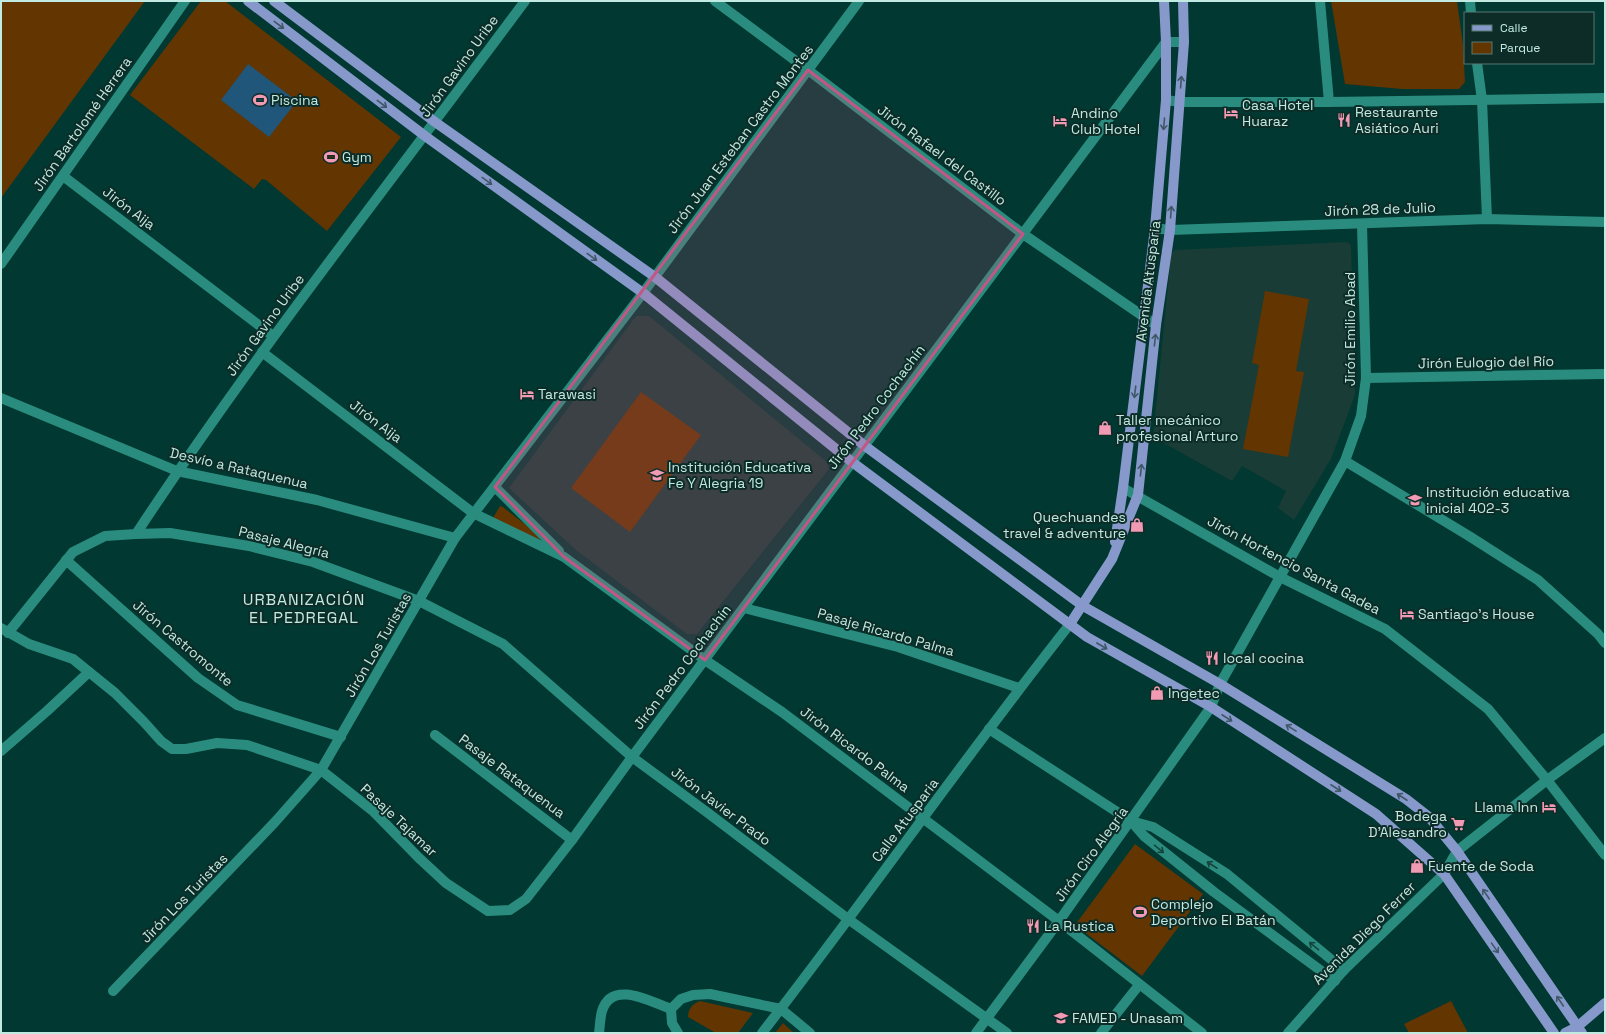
<svg xmlns="http://www.w3.org/2000/svg" width="1606" height="1034" viewBox="0 0 1606 1034" font-family="'Space Grotesk',sans-serif">
<rect width="100%" height="100%" fill="#013831"/>
<g fill="#1a3c36">
<polygon points="1347,242 1351,245 1355,395 1331,459 1294,520 1278,508 1286,491 1242,466 1232,481 1153,437 1171,255 1174,250"/>
<polygon points="636,316 649,316 827,462 829,469 697,634 687,634 576,550 509,488"/>
</g>
<g fill="#623501">
<polygon points="1,1 145,1 1,198"/>
<polygon points="201,1 225,1 401,137 327,231 266,180 262,179 254,189 130,95"/>
<polygon points="1331,1 1457,1 1463,45 1465,82 1459,89 1402,89 1345,84"/>
<polygon points="1265,291 1309,299 1296,371 1304,372 1288,457 1243,449 1259,365 1252,363"/>
<polygon points="641,392 701,435 630,532 571,488"/>
<polygon points="500,506 503,507 541,537 538,542 493,518"/>
<polygon points="1135,844 1203,894 1142,976 1075,925"/>
<path d="M700 1001 753 1013 738 1033H716L688 1017C688 1009 692 1004 700 1001Z"/>
<polygon points="1451,1001 1468,1033 1409,1033 1404,1024"/>
<polygon points="783,1023 794,1033 775,1033"/>
</g>
<polygon fill="#20567a" points="248,64 297,101 269,137 221,100"/>
<g fill="none" stroke-linecap="round" stroke-linejoin="round">
<g stroke="#2a8c7e" stroke-width="10">
<polyline points="715,1 808,70 1023,234 1156,325"/>
<polyline points="1320,1 1329,102"/>
<polyline points="1470,1 1471,13"/>
<polyline points="1477,63 1482,100 1487,219"/>
<polyline points="1166,100 1180,102 1329,102 1605,98"/>
<polyline points="63,176 273,336"/>
<polyline points="1155,228 1170,230 1487,219 1605,222"/>
<polyline points="1,264 185,1"/>
<polyline points="262,352 473,513 564,557 705,660 782,712 1059,921 1202,1033"/>
<polyline points="1366,378 1605,374"/>
<polyline points="1,398 177,471 317,500 455,538"/>
<polyline points="1345,461 1469,536 1538,580 1598,634 1605,643"/>
<polyline points="495,487 559,551"/>
<polyline points="1123,488 1280,577 1385,629 1488,709 1547,780 1605,855"/>
<polyline points="136,534 170,533 249,546 313,562 419,601 503,644 632,757 708,813 848,919 1007,1033"/>
<polyline points="66,560 198,678 237,705 341,737"/>
<polyline points="744,608 898,647 1019,688"/>
<polyline points="1,628 29,644 73,659 115,693 144,722 161,741 172,749 186,749 217,743 247,745 321,770 373,811 419,858 446,883 488,911 510,910 526,899 572,840 632,757 1166,42 1184,42"/>
<path d="M8 633 73 552 105 536 136 534C257 350 394 178 525 1"/>
<polyline points="989,729 1131,821 1144,836 1214,892 1335,981"/>
<polyline points="435,735 572,840"/>
<polyline points="1,751 47,711 89,672"/>
<polyline points="1131,821 1153,827 1227,874 1344,970"/>
<polyline points="113,991 275,822 321,770 455,538 643,293 859,1"/>
<path d="M599 1033C600 1026 600 1018 602 1011 612 979 651 1002 671 1009"/>
<polyline points="678,1033 672,1023 671,1009 681,999 693,995 710,994 781,1009 810,1033"/>
<path d="M762 1033C867 898 964 758 1070 624"/>
<polyline points="976,1033 1059,921 1211,707 1220,684 1345,461 1361,416 1366,378 1362,224"/>
<polyline points="1101,1033 1139,985"/>
<polyline points="1288,1033 1344,970 1444,874 1457,851 1547,780 1605,738"/>
</g>
<g stroke="#8699ca" stroke-width="10">
<polyline points="248,1 425,136 643,293 852,462 1087,637 1211,707 1376,814 1444,874 1554,1033"/>
<polyline points="274,1 435,122 655,277 865,446 1083,606 1220,684 1406,799 1429,817 1457,851 1582,1033"/>
<polyline points="1115,542 1123,488 1155,228 1166,100 1166,42 1164,1"/>
<polyline points="1070,624 1112,559 1138,495 1156,325 1170,230 1184,42 1183,1"/>
<polyline points="1565,1033 1577,1027 1605,1003"/>
</g>
</g>
<defs><path id="oneway-shaft" d="M-6 0H5M1.5-3L5.5 0L1.5 3" fill="none" stroke-width="1.6" stroke-linecap="round" stroke-linejoin="round"/></defs>
<g stroke="#3e5868">
<use href="#oneway-shaft" transform="translate(279 25) rotate(37)"/>
<use href="#oneway-shaft" transform="translate(1181 82) rotate(-86)"/>
<use href="#oneway-shaft" transform="translate(382 104) rotate(37)"/>
<use href="#oneway-shaft" transform="translate(1164 124) rotate(95)"/>
<use href="#oneway-shaft" transform="translate(487 181) rotate(36)"/>
<use href="#oneway-shaft" transform="translate(1171 212) rotate(-86)"/>
<use href="#oneway-shaft" transform="translate(592 257) rotate(36)"/>
<use href="#oneway-shaft" transform="translate(1155 340) rotate(-84)"/>
<use href="#oneway-shaft" transform="translate(1135 392) rotate(97)"/>
<use href="#oneway-shaft" transform="translate(1141 470) rotate(-84)"/>
<use href="#oneway-shaft" transform="translate(1102 646) rotate(30)"/>
<use href="#oneway-shaft" transform="translate(1227 718) rotate(33)"/>
<use href="#oneway-shaft" transform="translate(1291 728) rotate(-148)"/>
<use href="#oneway-shaft" transform="translate(1336 788) rotate(33)"/>
<use href="#oneway-shaft" transform="translate(1402 797) rotate(-147)"/>
<use href="#oneway-shaft" transform="translate(1486 894) rotate(-124)"/>
<use href="#oneway-shaft" transform="translate(1495 948) rotate(55)"/>
<use href="#oneway-shaft" transform="translate(1560 1001) rotate(-124)"/>
</g>
<g stroke="#15443d">
<use href="#oneway-shaft" transform="translate(1159 849) rotate(39)"/>
<use href="#oneway-shaft" transform="translate(1212 865) rotate(-147)"/>
<use href="#oneway-shaft" transform="translate(1314 946) rotate(-141)"/>
</g>
<path fill="#c15784" fill-opacity="0.2" stroke="#c15784" stroke-width="3" stroke-linejoin="round" d="M808 70 1023 234 705 660 564 557 495 487Z"/>
<defs>
<symbol id="stadium-bare" viewBox="-9 -9 18 18"><path d="M0-5a6.5 5 0 1 0 0 10a6.5 5 0 1 0 0-10ZM-3.5-1.8h7v3.6h-7Z" fill="#f19ab3" stroke="#0e2c27" stroke-width="2.5" paint-order="stroke"/></symbol>
<symbol id="hotel-bare" viewBox="-9 -9 18 18"><path d="M-6-4.5h1.5V1H6V5H4.5V3h-9V5H-6ZM-4 0a1.8 1.8 0 1 1 3.6 0ZM.5 0V-2.5h3Q6-2.5 6 0Z" fill="#f19ab3" stroke="#0e2c27" stroke-width="2.5" paint-order="stroke"/></symbol>
<symbol id="restaurant-bare" viewBox="-9 -9 18 18"><path d="M-5-6h1v4h1v-4h1v4h1v-4h1v5L-1.5 .5V6h-2V.5L-5-1ZM5-6V6H3V1.5H1.5Q1.5-4 5-6Z" fill="#f19ab3" stroke="#0e2c27" stroke-width="2.5" paint-order="stroke"/></symbol>
<symbol id="shop-bare" viewBox="-9 -9 18 18"><path d="M-5-2.5h2.3a2.7 3.5 0 0 1 5.4 0H5L5.5 6h-11ZM-1.5-2.5h3a1.5 2.3 0 0 0-3 0Z" fill="#f19ab3" stroke="#0e2c27" stroke-width="2.5" paint-order="stroke"/></symbol>
<symbol id="school-bare" viewBox="-9 -9 18 18"><path d="M0-5L7-2L0 1L-7-2ZM-4 1L0 2.5L4 1V4Q0 6-4 4Z" fill="#f19ab3" stroke="#0e2c27" stroke-width="2.5" paint-order="stroke"/></symbol>
<symbol id="supermarket-bare" viewBox="-9 -9 18 18"><path d="M-6-5.5h2.5l.6 2H6L4.5 2H-2.5L-4.4-4H-6ZM-1.5 3.2a1.3 1.3 0 1 0 .1 0ZM3 3.2a1.3 1.3 0 1 0 .1 0Z" fill="#f19ab3" stroke="#0e2c27" stroke-width="2.5" paint-order="stroke"/></symbol>
<symbol id="university-bare" viewBox="-9 -9 18 18"><path d="M0-5L7-2L0 1L-7-2ZM-4 1L0 2.5L4 1V4Q0 6-4 4Z" fill="#f19ab3" stroke="#0e2c27" stroke-width="2.5" paint-order="stroke"/></symbol>
</defs>
<g fill-rule="evenodd">
<use href="#stadium-bare" x="250" y="90" width="20" height="20"/>
<use href="#hotel-bare" x="1221" y="103" width="20" height="20"/>
<use href="#restaurant-bare" x="1334" y="110" width="20" height="20"/>
<use href="#hotel-bare" x="1050" y="111" width="20" height="20"/>
<use href="#stadium-bare" x="321" y="147" width="20" height="20"/>
<use href="#hotel-bare" x="517" y="384" width="20" height="20"/>
<use href="#shop-bare" x="1095" y="418" width="20" height="20"/>
<use href="#school-bare" x="647" y="465" width="20" height="20"/>
<use href="#school-bare" x="1405" y="490" width="20" height="20"/>
<use href="#shop-bare" x="1127" y="515" width="20" height="20"/>
<use href="#hotel-bare" x="1397" y="604" width="20" height="20"/>
<use href="#restaurant-bare" x="1202" y="648" width="20" height="20"/>
<use href="#shop-bare" x="1147" y="683" width="20" height="20"/>
<use href="#hotel-bare" x="1539" y="797" width="20" height="20"/>
<use href="#supermarket-bare" x="1448" y="814" width="20" height="20"/>
<use href="#shop-bare" x="1407" y="856" width="20" height="20"/>
<use href="#stadium-bare" x="1130" y="902" width="20" height="20"/>
<use href="#restaurant-bare" x="1023" y="916" width="20" height="20"/>
<use href="#university-bare" x="1051" y="1008" width="20" height="20"/>
</g>
<g text-anchor="middle" dominant-baseline="central" stroke-width="4" stroke-linejoin="round" paint-order="stroke">
<g font-size="14" fill="#c0eae2" stroke="#0e2c27">
<text transform="translate(459 66) rotate(-54)">Jirón Gavino Uribe</text>
<text transform="translate(82 124) rotate(-55)">Jirón Bartolomé Herrera</text>
<text transform="translate(740 139) rotate(-53)">Jirón Juan Esteban Castro Montes</text>
<text transform="translate(942 155) rotate(37)">Jirón Rafael del Castillo</text>
<text transform="translate(129 208) rotate(37)">Jirón Aija</text>
<text transform="translate(1380 209) rotate(-2)">Jirón 28 de Julio</text>
<text transform="translate(1148 281) rotate(-83)">Avenida Atusparia</text>
<text transform="translate(265 325) rotate(-54)">Jirón Gavino Uribe</text>
<text transform="translate(1350 329) rotate(-90)">Jirón Emilio Abad</text>
<text transform="translate(1486 362) rotate(-1)">Jirón Eulogio del Río</text>
<text transform="translate(876 407) rotate(-53)">Jirón Pedro Cochachín</text>
<text transform="translate(376 421) rotate(37)">Jirón Aija</text>
<text transform="translate(239 468) rotate(13)">Desvío a Rataquenua</text>
<text transform="translate(284 542) rotate(14)">Pasaje Alegría</text>
<text transform="translate(1294 565) rotate(28)">Jirón Hortencio Santa Gadea</text>
<text transform="translate(886 632) rotate(16)">Pasaje Ricardo Palma</text>
<text transform="translate(183 643) rotate(40)">Jirón Castromonte</text>
<text transform="translate(378 645) rotate(-60)">Jirón Los Turistas</text>
<text transform="translate(682 667) rotate(-53)">Jirón Pedro Cochachín</text>
<text transform="translate(855 749) rotate(37)">Jirón Ricardo Palma</text>
<text transform="translate(512 776) rotate(37)">Pasaje Rataquenua</text>
<text transform="translate(721 806) rotate(37)">Jirón Javier Prado</text>
<text transform="translate(399 820) rotate(43)">Pasaje Tajamar</text>
<text transform="translate(905 820) rotate(-53)">Calle Atusparia</text>
<text transform="translate(1091 854) rotate(-54)">Jirón Ciro Alegría</text>
<text transform="translate(184 898) rotate(-46)">Jirón Los Turistas</text>
<text transform="translate(1364 933) rotate(-45)">Avenida Diego Ferrer</text>
</g>
<g font-size="14" fill="#c0eae2" stroke="#0e2c27" text-anchor="start">
<text x="271" y="100">Piscina</text>
<text x="1242" y="105">Casa Hotel<tspan x="1242" dy="16">Huaraz</tspan></text>
<text x="1355" y="112">Restaurante<tspan x="1355" dy="16">Asiático Auri</tspan></text>
<text x="1071" y="113">Andino<tspan x="1071" dy="16">Club Hotel</tspan></text>
<text x="342" y="157">Gym</text>
<text x="538" y="394">Tarawasi</text>
<text x="1116" y="420">Taller mecánico<tspan x="1116" dy="16">profesional Arturo</tspan></text>
<text x="668" y="467">Institución Educativa<tspan x="668" dy="16">Fe Y Alegria 19</tspan></text>
<text x="1426" y="492">Institución educativa<tspan x="1426" dy="16">inicial 402-3</tspan></text>
<text x="1126" y="517" text-anchor="end">Quechuandes<tspan x="1126" dy="16">travel &amp; adventure</tspan></text>
<text x="1418" y="614">Santiago's House</text>
<text x="1223" y="658">local cocina</text>
<text x="1168" y="693">Ingetec</text>
<text x="1538" y="807" text-anchor="end">Llama Inn</text>
<text x="1447" y="816" text-anchor="end">Bodega<tspan x="1447" dy="16">D'Alesandro</tspan></text>
<text x="1428" y="866">Fuente de Soda</text>
<text x="1151" y="904">Complejo<tspan x="1151" dy="16">Deportivo El Batán</tspan></text>
<text x="1044" y="926">La Rustica</text>
<text x="1072" y="1018">FAMED - Unasam</text>
</g>
<g font-size="16" letter-spacing="1" fill="#c0eae2" stroke="#0e2c27">
<text x="304" y="599">URBANIZACIÓN<tspan x="304" dy="18">EL PEDREGAL</tspan></text>
</g>
</g>
<rect width="1606" height="1034" fill="none" stroke="#c0eae2" stroke-width="4"/>
<rect x="1464" y="12" width="130" height="52" fill="#0e2c27" stroke="#557872"/>
<rect x="1472" y="25" width="20" height="6" fill="#8699ca" stroke="#557872"/>
<text x="1500" y="32" font-size="12" fill="#c0eae2">Calle</text>
<rect x="1472" y="42" width="20" height="12" fill="#623501" stroke="#557872"/>
<text x="1500" y="52" font-size="12" fill="#c0eae2">Parque</text>
</svg>
